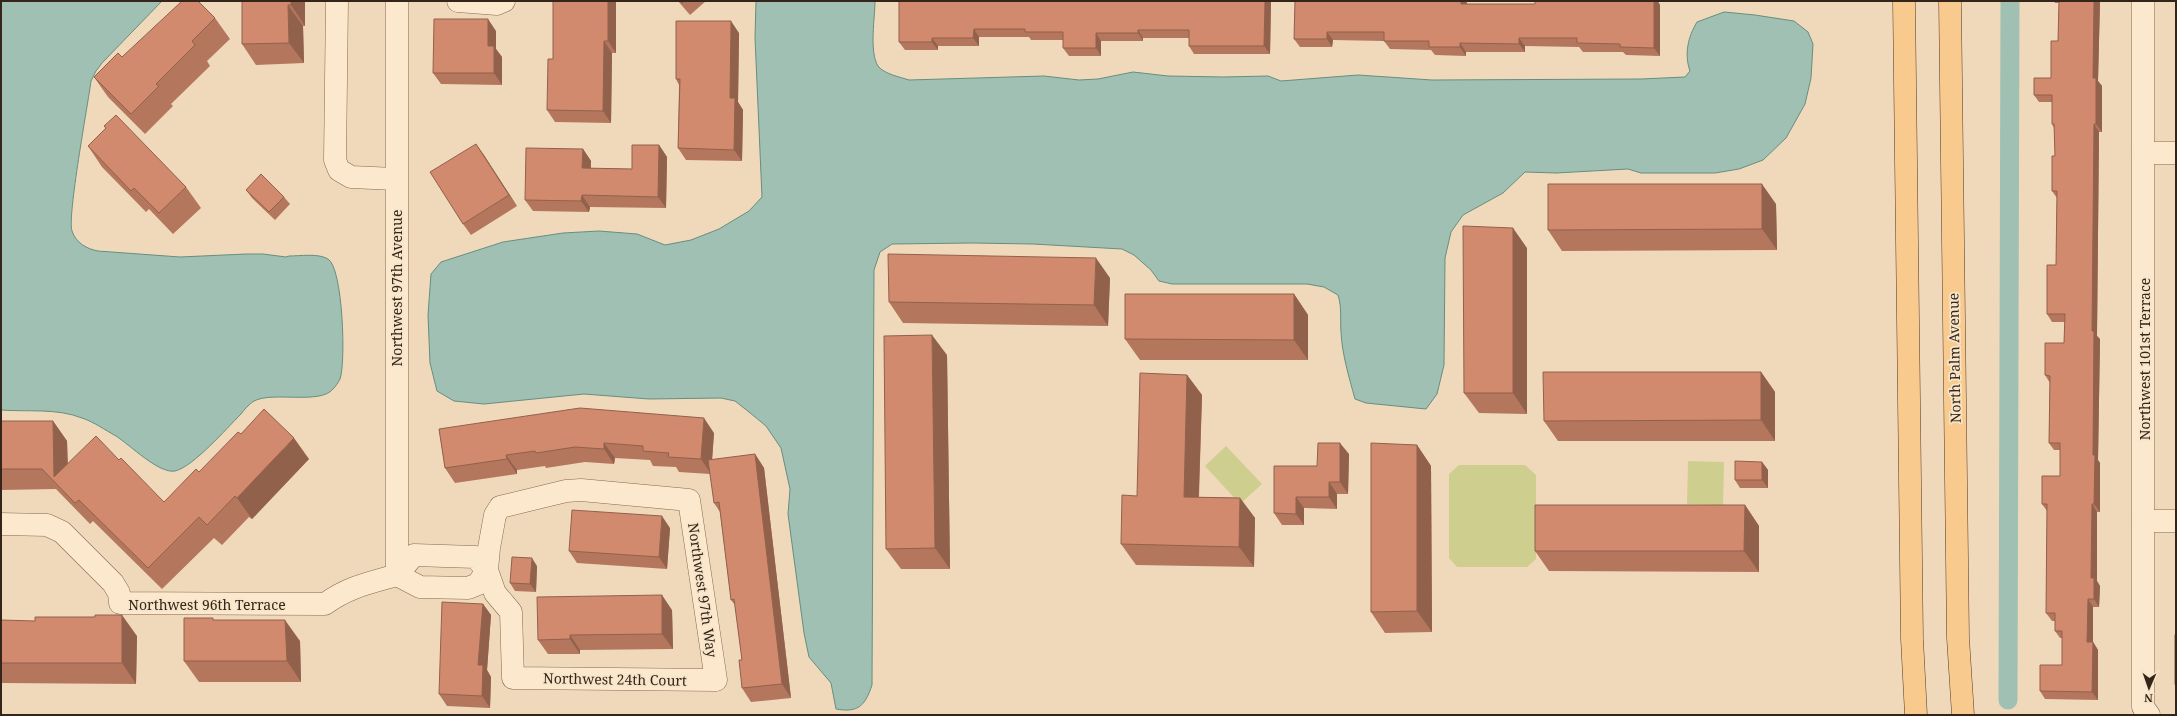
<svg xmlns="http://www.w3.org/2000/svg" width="2177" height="716" viewBox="0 0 2177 716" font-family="'Noto Serif',serif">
<rect width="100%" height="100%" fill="#f0d9ba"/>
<g fill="#cece8e">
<polygon points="1226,446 1262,484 1240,504 1205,466"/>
<polygon points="1688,461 1724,462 1723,505 1687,504"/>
<polygon points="1459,465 1525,465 1536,475 1536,559 1527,567 1457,567 1449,558 1449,474"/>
</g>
<g fill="#9fc0b2" stroke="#668e7f">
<path d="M1 1H162L102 63 96 71 91 81C88 104 67 217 72 231 76 243 87 249 98 251L180 257 246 254H263L286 257 289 256C300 256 318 253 328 259 343 268 346 363 340 379 338 383 335 387 333 389 320 405 273 391 254 401 249 404 244 410 241 414 227 428 193 467 175 471 159 474 130 445 116 436 105 430 94 422 82 418 57 408 27 412 1 410Z"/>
<path d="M756 1H875C875 17 869 52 878 66 884 74 900 77 909 80L1044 76 1079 80 1098 79 1133 72 1168 76 1223 77 1268 76 1281 81 1358 75 1432 80 1641 79 1685 77 1690 71C1684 54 1688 37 1697 22L1724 12 1755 15 1794 21 1808 32 1813 44 1811 78 1805 104 1786 138 1763 160 1739 169 1715 173H1641L1628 169 1556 173 1525 172 1503 193 1463 215 1451 232 1445 258 1444 365 1437 394 1426 409 1366 403 1355 399C1349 377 1342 354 1341 332 1340 318 1342 308 1338 295L1324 287 1307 284H1172L1159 281 1151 270 1134 255 1122 249 1033 244 971 243 892 244 880 252 874 270 872 685C865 706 858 713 836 709L831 683 809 657 804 633 788 514 790 489 781 448 766 426 749 412 735 401 721 398 649 399 584 394 484 404 454 401 437 391 430 363 428 315 431 274 441 262 503 242 563 233 599 231 637 234 665 245 691 240 719 229 749 211 762 197 755 38Z"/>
</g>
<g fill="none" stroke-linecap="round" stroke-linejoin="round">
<polyline stroke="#9fc0b2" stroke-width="19" points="2008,700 2010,1"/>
<defs>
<g id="minor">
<polyline points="337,1 335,160 339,170 351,177 395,179"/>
<polyline points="458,1 497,4 504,1"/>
<polyline points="2143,1 2143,707 2149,715"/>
<polyline points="2144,153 2176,153"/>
<polygon points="581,490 689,500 716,680 513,678 511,612 495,593 487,570 489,548 495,515 500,507 566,491"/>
<polyline points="2145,521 2176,521"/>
<path d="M1 524 47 525 62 532 113 583 119 593 120 603 325 604C348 587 369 583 397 575"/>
<polygon points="414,555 475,557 487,570 478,584 468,588 420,587 397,575"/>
<polyline points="397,575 397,1"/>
</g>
<g id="major">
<polyline points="1904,1 1912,639 1916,715"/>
<polyline points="1950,1 1958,638 1963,715"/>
</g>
</defs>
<use href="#minor" stroke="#876953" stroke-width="23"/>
<use href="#major" stroke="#543829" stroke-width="23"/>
<use href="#minor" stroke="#fbe8cd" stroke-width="22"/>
<use href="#major" stroke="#f8ca8d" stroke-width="22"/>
</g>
<g fill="#b4775e">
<polygon points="242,1 305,1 305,26 303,26 304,63 256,65 242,44"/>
<polygon points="553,1 616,1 616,53 612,53 611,123 555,122 547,110 553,59"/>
<polygon points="678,1 706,1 690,15"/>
<polygon points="899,1 1270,1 1271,2 1270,54 1194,54 1189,46 1189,38 1143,38 1143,41 1101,41 1101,56 1069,56 1063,48 1063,40 1031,40 1029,37 979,37 979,46 938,46 938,50 905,50 899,42"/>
<polygon points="1295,1 1466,1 1467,4 1660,5 1660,56 1626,55 1623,52 1583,52 1579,47 1525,46 1525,52 1466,52 1466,56 1435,55 1431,50 1390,49 1384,41 1333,40 1332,47 1300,47 1294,39"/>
<polygon points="2054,1 2100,1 2098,81 2102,86 2102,132 2099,132 2097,336 2100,339 2098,460 2100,463 2100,512 2097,512 2097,581 2100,586 2099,607 2093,607 2093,642 2098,650 2098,700 2045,699 2040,691 2062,665 2062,638 2060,638 2055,631 2055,621 2052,621 2046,613 2047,511 2042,504 2060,476 2060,450 2054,450 2049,443 2050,383 2045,375 2064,343 2065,322 2052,322 2047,314 2056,265 2057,198 2052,191 2055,156 2054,128 2052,124 2052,102 2039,102 2034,95 2051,78 2058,41 2059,3 2055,3"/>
<polygon points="215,18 230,39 207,61 210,66 171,104 173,106 145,134 108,97 94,77 122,57"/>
<polygon points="496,31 496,49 502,57 502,85 441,84 433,73"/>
<polygon points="739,33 738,102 743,110 742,161 686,160 678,148 679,85 676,79"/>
<polygon points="104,126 186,187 201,208 173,234 149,209 146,212 102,167 88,146 106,129"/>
<polygon points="476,144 517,206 471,235 463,224"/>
<polygon points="659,145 667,157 666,208 590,207 589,212 533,211 525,200 583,149 591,161 591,168 632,169"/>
<polygon points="246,190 284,197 290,204 275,220 252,198"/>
<polygon points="1776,204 1777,250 1562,251 1548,230"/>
<polygon points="1527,248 1527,414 1479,413 1464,393"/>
<polygon points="1110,278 1108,326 903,323 889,302"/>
<polygon points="1294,294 1308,315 1308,360 1140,360 1125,339"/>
<polygon points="947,355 950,569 901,569 886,549"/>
<polygon points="1761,372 1775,392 1775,441 1558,441 1544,421"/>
<polygon points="1187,375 1202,395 1199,497 1240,498 1255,518 1254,567 1136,565 1121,544 1137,496"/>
<polygon points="1,421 53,421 67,441 68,463 119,460 164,502 199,472 241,434 309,459 252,519 249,517 222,545 214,538 162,589 93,521 90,524 56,489 1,490"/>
<polygon points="439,429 714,433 712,460 755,454 764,468 791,698 751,702 742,688 742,660 735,605 731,600 720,512 714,503 710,474 679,472 676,467 653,466 650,460 615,458 614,464 585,462 546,468 545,466 517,470 517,474 455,483 445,468"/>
<polygon points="1417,445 1431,466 1432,632 1385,633 1371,612"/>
<polygon points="1349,454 1348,494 1337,494 1337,509 1304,508 1304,525 1282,525 1274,513 1317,466"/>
<polygon points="1762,462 1768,470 1768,488 1740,488 1735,480"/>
<polygon points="1745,505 1759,526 1759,572 1549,571 1535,551"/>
<polygon points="670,528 667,569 577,563 569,551"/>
<polygon points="537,566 536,592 515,591 510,583"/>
<polygon points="483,604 491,615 487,670 491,677 490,708 447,706 439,694"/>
<polygon points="672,610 673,649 580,650 580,654 548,654 538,640"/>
<polygon points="1,620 137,636 136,684 1,683"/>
<polygon points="214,620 300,641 301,682 199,682 184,661"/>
</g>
<g fill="#92614c">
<polygon points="291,1 305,1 305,26 291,5"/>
<polygon points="608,1 616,1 616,53 608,41"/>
<polygon points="1265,1 1270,1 1271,2 1270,54 1264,46"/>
<polygon points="1461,1 1466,1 1467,3 1467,12 1461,4"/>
<polygon points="1654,1 1658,1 1660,5 1660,56 1654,48"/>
<polygon points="2094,1 2100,1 2098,81 2102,86 2102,132 2096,124 2093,78"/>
<polygon points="288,5 303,26 304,63 289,43"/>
<polygon points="488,19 496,31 496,49 502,57 502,85 494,73 488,46"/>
<polygon points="731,21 739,33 738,102 743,110 742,161 734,150 730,98"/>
<polygon points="974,29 979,37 979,46 973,38"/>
<polygon points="1138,30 1143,38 1143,41 1138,33"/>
<polygon points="1327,32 1333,40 1332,47 1327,39"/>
<polygon points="1096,33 1101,41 1101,56 1096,48"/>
<polygon points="932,38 938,46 938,50 932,42"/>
<polygon points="1519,38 1525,46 1525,52 1519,44"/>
<polygon points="604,41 612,53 611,123 603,111"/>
<polygon points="1460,43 1466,52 1466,56 1460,47"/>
<polygon points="2094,124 2099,132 2097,336 2100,339 2098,460 2100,463 2100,512 2094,504 2093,455 2092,331"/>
<polygon points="476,144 484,155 517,206 509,195"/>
<polygon points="659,145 667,157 666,208 658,197"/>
<polygon points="583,149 591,161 590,180 582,168"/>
<polygon points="1762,184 1776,204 1777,250 1762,229"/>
<polygon points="582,195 590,207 589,212 581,201"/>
<polygon points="1513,228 1527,248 1527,414 1513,393"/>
<polygon points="1096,258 1110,278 1108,326 1094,305"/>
<polygon points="1294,294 1308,315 1308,360 1294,340"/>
<polygon points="932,335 947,355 950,569 935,548"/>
<polygon points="1761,372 1775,392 1775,441 1761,420"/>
<polygon points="1187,375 1202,395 1198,517 1184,497"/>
<polygon points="704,418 714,433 711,474 701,459"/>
<polygon points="53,421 67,441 68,496 54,477"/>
<polygon points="294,438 309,459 252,519 237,498"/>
<polygon points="604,443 615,458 614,464 604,449"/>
<polygon points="1340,443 1349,454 1348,494 1340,482"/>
<polygon points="1417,445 1431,466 1432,632 1417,611"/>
<polygon points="755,454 764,468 791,698 782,684"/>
<polygon points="506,455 517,470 517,474 507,459"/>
<polygon points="1762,462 1768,470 1768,488 1762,480"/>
<polygon points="1329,482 1337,494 1337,509 1329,497"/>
<polygon points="1296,497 1304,508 1304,525 1296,514"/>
<polygon points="1240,498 1255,518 1254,567 1239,547"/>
<polygon points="2092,504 2097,512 2097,581 2100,586 2099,607 2094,599 2091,578"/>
<polygon points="1745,505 1759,526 1759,572 1744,551"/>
<polygon points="662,516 670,528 667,569 659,557"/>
<polygon points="532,558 537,566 536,592 530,584"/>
<polygon points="662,595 672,610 673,649 662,634"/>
<polygon points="2088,599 2093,607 2093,642 2098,650 2098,700 2092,692 2087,642"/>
<polygon points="483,604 491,615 487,670 491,677 490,708 482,696 478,665"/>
<polygon points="122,615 137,636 136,684 122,663"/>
<polygon points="285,620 300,641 301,682 287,661"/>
<polygon points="570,635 580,650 580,654 570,639"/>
</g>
<g fill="#d18a6d" stroke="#92614c">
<polygon points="182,1 198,1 215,18 192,41 195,45 156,84 159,86 131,114 94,77 118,53 122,57"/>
<polygon points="242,1 291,1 291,5 288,5 289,43 242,44"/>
<polygon points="553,1 608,1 608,41 604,41 603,111 547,110 548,59 553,59"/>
<polygon points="680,1 684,1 682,3"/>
<polygon points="899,1 1265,1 1264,46 1189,46 1189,30 1138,30 1138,33 1096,33 1096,48 1063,48 1063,32 1025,32 1025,29 974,29 973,38 932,38 932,42 899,42"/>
<polygon points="1295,1 1461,1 1461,4 1535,4 1535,1 1654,1 1654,48 1620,47 1620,44 1577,43 1577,38 1519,38 1519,44 1460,43 1460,47 1429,47 1429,41 1384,41 1384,32 1327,32 1327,39 1294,39"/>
<polygon points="2059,1 2094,1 2093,78 2096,78 2096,124 2094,124 2092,331 2094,331 2093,455 2095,455 2094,504 2092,504 2091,578 2094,578 2094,599 2088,599 2087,642 2093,642 2092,692 2040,691 2040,665 2062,665 2062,631 2055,631 2055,613 2046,613 2047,504 2042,504 2042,476 2060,476 2060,443 2049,443 2050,376 2045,375 2045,343 2064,343 2065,314 2047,314 2047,265 2056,265 2057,191 2052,191 2052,156 2055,156 2054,124 2052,124 2052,95 2034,95 2034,78 2051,78 2051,41 2058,41"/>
<polygon points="434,19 488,19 488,46 494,46 494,73 433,73"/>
<polygon points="676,21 731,21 730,98 735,98 734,150 678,148 680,79 676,79"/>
<polygon points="116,115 186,187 159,213 134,188 131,191 88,146 106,128 104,126"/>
<polygon points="476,144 509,195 463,224 430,172"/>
<polygon points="632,145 659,145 658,197 582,195 581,201 525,200 526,148 583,149 582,168 632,169"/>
<polygon points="261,174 284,197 269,212 246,190"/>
<polygon points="1548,184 1762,184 1762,229 1548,230"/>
<polygon points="1463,226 1513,228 1513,393 1464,393"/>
<polygon points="888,254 1096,258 1094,305 889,302"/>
<polygon points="1125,294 1294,294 1294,340 1125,339"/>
<polygon points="932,335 935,548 886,549 884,336"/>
<polygon points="1543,372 1761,372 1761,420 1544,421"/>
<polygon points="1140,373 1187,375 1184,497 1240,498 1239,547 1121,544 1122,495 1137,496"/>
<polygon points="580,408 704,418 701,459 668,457 669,453 643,451 643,446 604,443 604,449 575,447 536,453 535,451 506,455 507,459 445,468 439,429"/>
<polygon points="264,409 294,438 237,498 235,496 207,525 199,517 148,568 79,500 75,503 42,469 1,469 1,421 53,421 54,477 96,436 119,460 121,458 164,502 196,469 199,472 238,432 241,434"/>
<polygon points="1318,443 1340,443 1340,482 1329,482 1329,497 1296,497 1296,514 1274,513 1274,466 1317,466"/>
<polygon points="1371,443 1417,445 1417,611 1371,612"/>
<polygon points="755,454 782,684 742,688 739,660 742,660 734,599 731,600 719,502 714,503 708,460"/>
<polygon points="1735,461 1762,462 1762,480 1735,480"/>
<polygon points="1535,505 1745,505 1744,551 1535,551"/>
<polygon points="572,510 662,516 659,557 569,551"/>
<polygon points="512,557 532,558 530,584 510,583"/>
<polygon points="662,595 662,634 570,635 570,639 538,640 537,597"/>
<polygon points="442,602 483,604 478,665 483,665 482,696 439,694"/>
<polygon points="95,615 122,615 122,663 1,663 1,620 35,621 35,617 95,617"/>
<polygon points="184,618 213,618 213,620 285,620 287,661 184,661"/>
<rect x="2175" y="635" width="1" height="49"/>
</g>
<g text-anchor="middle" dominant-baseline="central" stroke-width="3.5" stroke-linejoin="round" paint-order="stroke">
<g font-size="14" fill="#352419" stroke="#f7e5c9">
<text transform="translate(396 288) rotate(-90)">Northwest 97th Avenue</text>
<text transform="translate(1954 358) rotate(-91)">North Palm Avenue</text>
<text transform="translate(2144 359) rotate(-90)">Northwest 101st Terrace</text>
<text transform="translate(703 590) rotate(82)">Northwest 97th Way</text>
<text x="207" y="604">Northwest 96th Terrace</text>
<text transform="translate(615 679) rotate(1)">Northwest 24th Court</text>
</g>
</g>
<rect width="2177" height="716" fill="none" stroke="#352419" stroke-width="4"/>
<g transform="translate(2149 688) rotate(182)" stroke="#f7e5c9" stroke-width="3" paint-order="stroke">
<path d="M0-3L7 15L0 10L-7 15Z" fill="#352419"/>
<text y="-6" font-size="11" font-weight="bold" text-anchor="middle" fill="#352419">N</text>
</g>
</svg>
